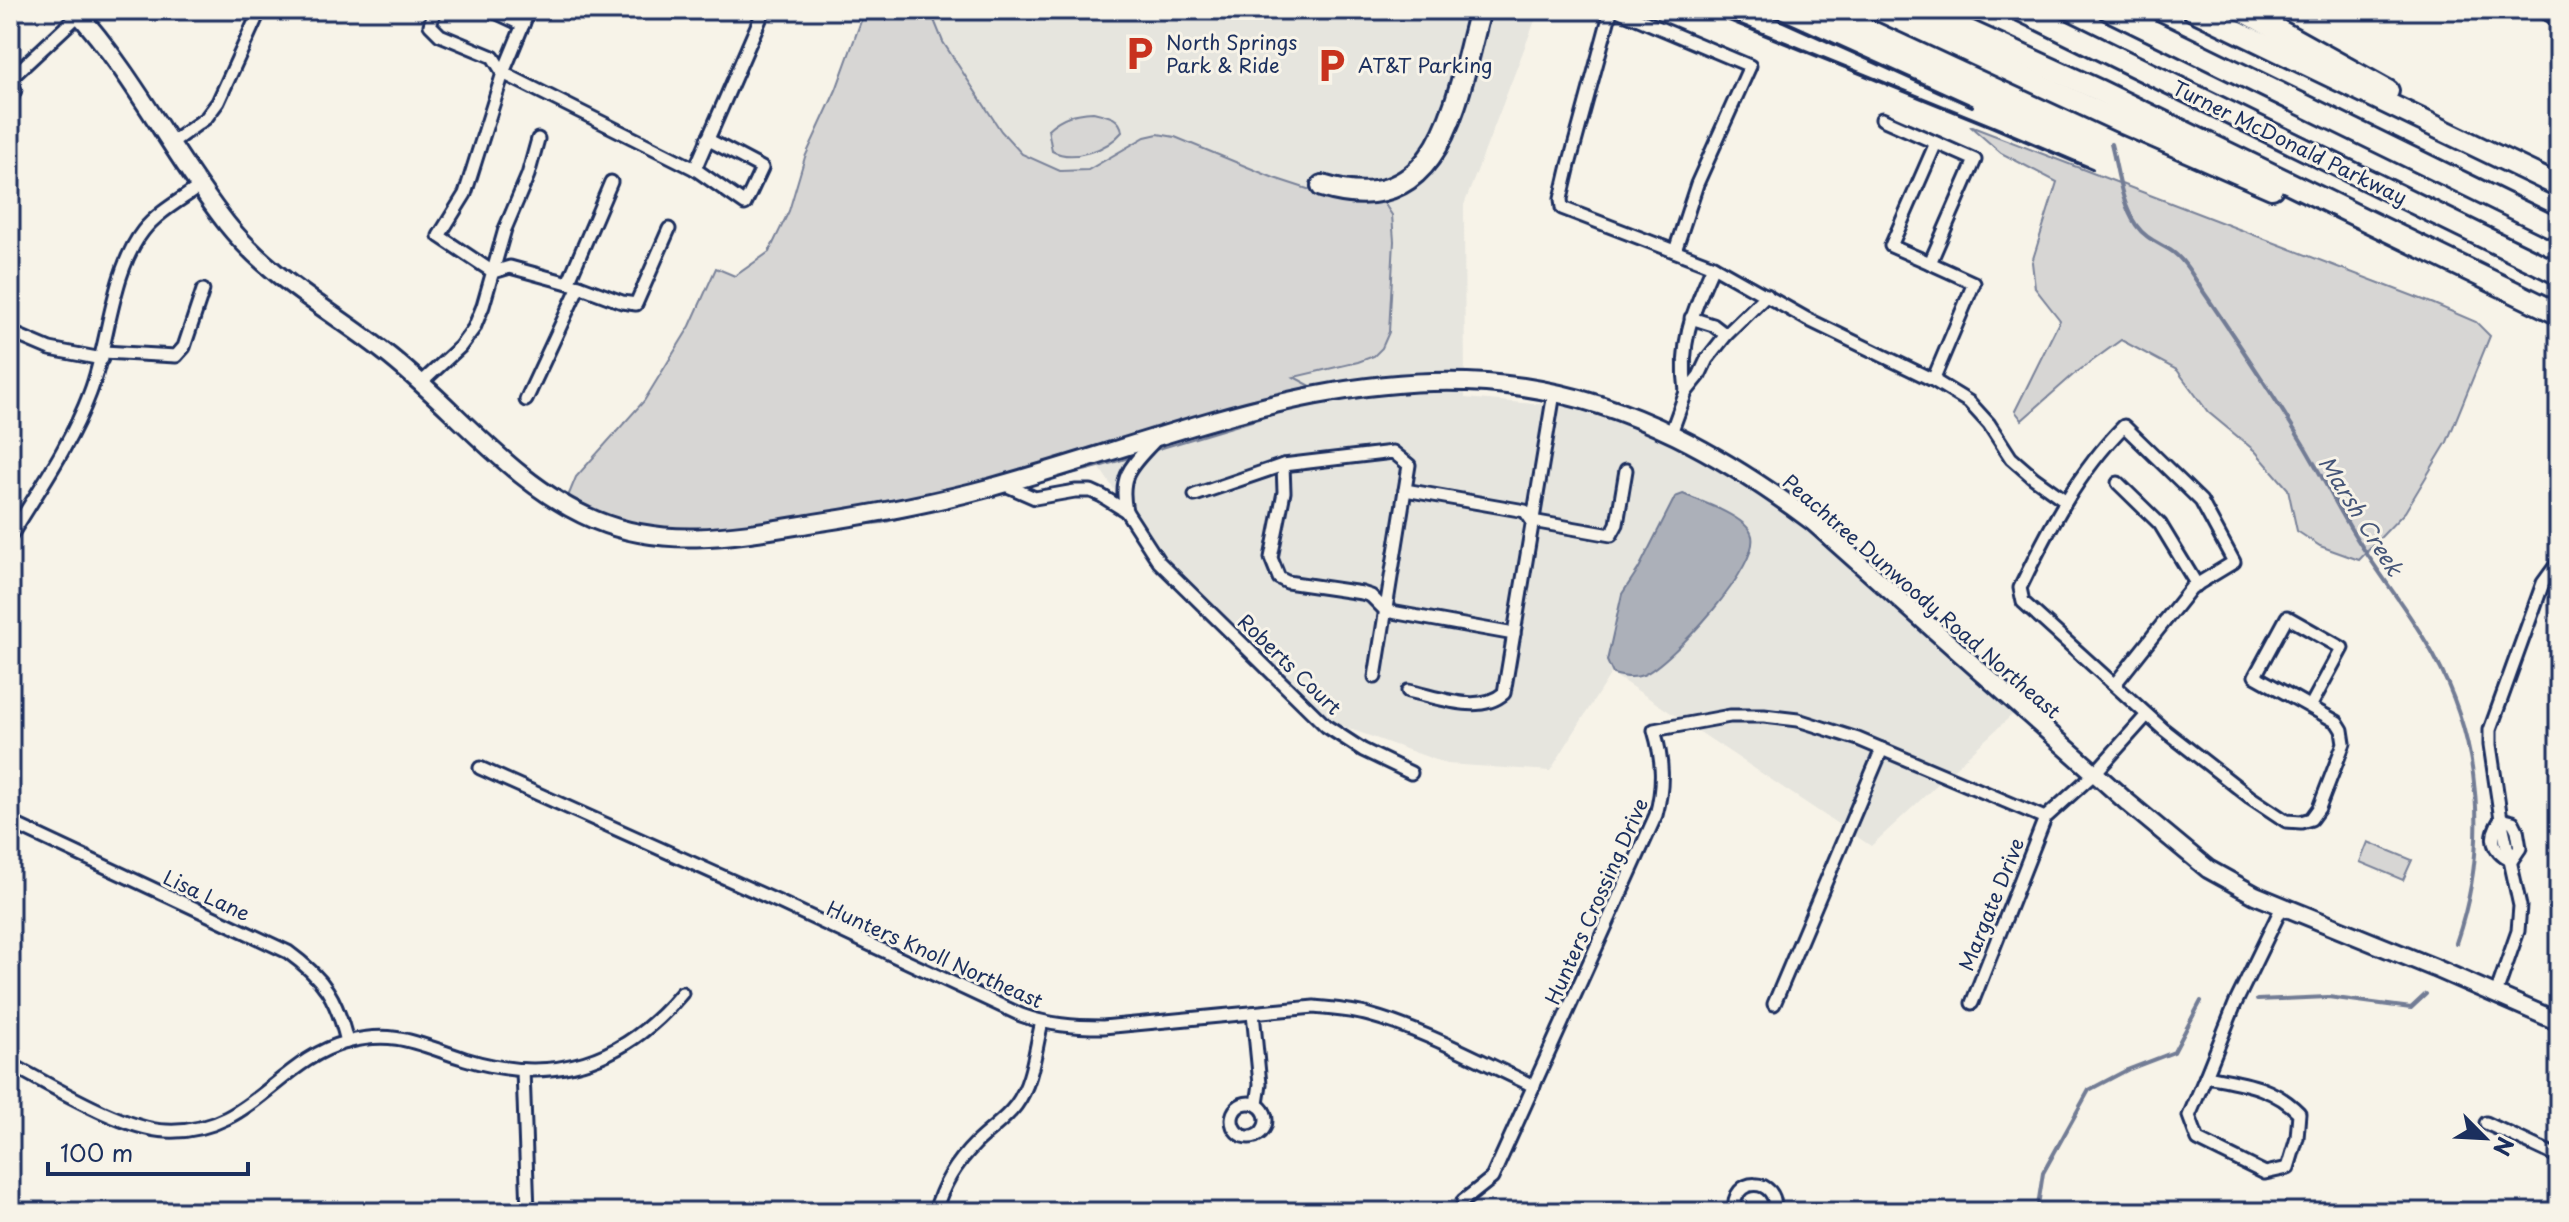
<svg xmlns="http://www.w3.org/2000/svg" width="2569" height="1222" viewBox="0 0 2569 1222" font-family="'Playpen Sans',sans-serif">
<rect width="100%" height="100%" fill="#f7f3e8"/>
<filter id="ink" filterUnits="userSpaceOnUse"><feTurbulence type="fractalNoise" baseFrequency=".0125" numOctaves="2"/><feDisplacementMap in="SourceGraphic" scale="16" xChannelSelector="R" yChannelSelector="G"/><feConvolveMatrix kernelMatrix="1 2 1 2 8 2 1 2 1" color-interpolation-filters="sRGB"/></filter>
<g filter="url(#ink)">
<polygon fill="#e6e5de" points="886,10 1539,10 1464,205 1465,398 1618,411 1739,472 2027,701 1871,846 1611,673 1550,771 1447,764 1331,722 1245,656 1162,561 1099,467 1329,397 834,138"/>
<g fill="#d7d6d4" stroke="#798299" stroke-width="2">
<polygon points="865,10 930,10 943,42 1001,131 1022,154 1060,171 1088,170 1145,137 1158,134 1175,137 1274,178 1332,197 1384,203 1392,215 1394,241 1389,332 1382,348 1374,356 1358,362 1294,377 1331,397 1099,467 882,523 663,542 567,499 576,477 644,401 690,326 716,268 735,276 769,252 789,211 805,157 836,90"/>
<path d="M1093 112C1106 115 1121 117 1122 132 1107 150 1073 162 1052 151L1048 129C1062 116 1075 113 1093 112Z"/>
<polygon points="1970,126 2434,304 2476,322 2490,336 2447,442 2405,512 2359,560 2320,546 2297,531 2288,489 2255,451 2208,412 2177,370 2121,340 2073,375 2022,420 2015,411 2060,320 2035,288 2032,262 2057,182 2001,153"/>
<polygon points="2368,842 2412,860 2403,880 2360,862"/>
</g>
<path fill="#acb0b9" stroke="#727c95" stroke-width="2" d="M1683 494C1700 501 1744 516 1751 533 1765 562 1670 664 1643 675 1633 679 1623 677 1613 674L1607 661 1622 594 1639 568 1675 497Z"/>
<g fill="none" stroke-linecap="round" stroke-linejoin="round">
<g stroke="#727c95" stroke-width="4">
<path d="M2111 144C2118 171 2121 203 2136 225 2145 238 2157 242 2170 250 2186 260 2196 282 2207 297 2239 344 2271 391 2300 439 2319 470 2335 503 2354 534 2379 575 2411 613 2434 656 2482 743 2489 848 2456 943"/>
<polyline points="2257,1000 2328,997 2411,1008 2426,994"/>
<polyline points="2037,1212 2043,1173 2089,1090 2127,1070 2174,1052 2201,1001"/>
</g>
<defs>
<g id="street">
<polyline points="435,10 430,25 440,35 493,57 503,73 695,169 764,10"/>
<polyline points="491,10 523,25"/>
<polyline points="529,10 503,73 465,194 439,236 493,272 510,267 579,286 622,302 636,304 669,229"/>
<polyline points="1614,10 1610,14 1569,165 1561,199 1562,208 1713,266 1807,319 1933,380 1969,402 1989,424 2011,458 2034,478 2066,501"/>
<polyline points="1617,10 1750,66 1697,184 1675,251"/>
<polyline points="2541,10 2559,20"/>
<polyline points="10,76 15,90 10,102"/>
<polyline points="11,78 83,11"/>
<polyline points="1882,119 1975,160 1930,263 1974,283 1933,380"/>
<polyline points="171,143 206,118 218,102 260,10"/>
<polyline points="695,169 745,204 762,168 707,139"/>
<polyline points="1930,263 1891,246 1936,143"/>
<polyline points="568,283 611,182"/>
<polyline points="1691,318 1713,325 1726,335"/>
<polyline points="10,332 50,349 102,359"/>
<polyline points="103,352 176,356 184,347 203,290"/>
<polyline points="421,383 460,347 474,328 483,306 505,229 528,175 538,139"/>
<path d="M1686 392C1679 340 1693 312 1713 266"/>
<polyline points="526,400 579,286"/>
<polyline points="1671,433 1686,392 1699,376 1707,359 1726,335 1767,295"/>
<polyline points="1283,465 1284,492 1271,558 1279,578 1287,582 1362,593 1371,596 1386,611 1514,634"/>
<polyline points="2118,483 2160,524 2197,585"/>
<path d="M1003 484 1035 498 1075 491H1091L1102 496 1126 511C1118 473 1133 465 1157 438"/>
<polyline points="1405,490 1525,511 1532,521 1611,535 1617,524 1626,470"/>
<polyline points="1195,495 1283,465 1393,452 1409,465 1375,677"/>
<polyline points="1126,511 1159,562 1326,726 1363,750 1411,773"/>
<path d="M10 537C38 491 71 444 90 393 109 344 111 272 143 231 158 212 181 200 200 186"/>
<path d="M2115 684 2191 588 2234 562 2201 501 2124 426C2078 472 2048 530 2020 588L2023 602 2163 729 2250 797 2286 821 2301 822 2311 819 2319 808 2344 743 2342 730 2337 722 2255 676 2287 617 2342 648 2310 707"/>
<path d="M1408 691C1438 697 1479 715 1504 693L1554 393"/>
<path d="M480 768 779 902 1021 1015C1048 1025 1074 1027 1103 1027L1314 1007C1333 1009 1351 1010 1369 1015 1422 1029 1484 1063 1534 1086"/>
<polyline points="2501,819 2513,822 2517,830 2520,848 2511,861"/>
<path d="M2501 819C2488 837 2492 851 2511 861"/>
<path d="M10 822 288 952C324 978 337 999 347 1042"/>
<polyline points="2496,994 2518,931 2520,906 2501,819 2490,745 2490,730 2543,583 2559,561"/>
<polyline points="1972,1003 2045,818 2095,773 2147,715"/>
<polyline points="1774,1004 1882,749"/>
<polyline points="1253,1013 1260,1084 1257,1104"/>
<path d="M10 1064C51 1085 121 1129 166 1131 250 1135 277 1060 347 1042 396 1029 420 1045 465 1059 553 1086 624 1063 682 993"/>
<polyline points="523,1070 528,1212"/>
<path d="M2206 1076C2242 1083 2273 1086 2299 1113L2297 1138 2288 1168 2265 1173 2198 1140 2189 1116Z"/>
<polyline points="2206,1076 2235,1004 2282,907"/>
<circle cx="1249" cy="1120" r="17"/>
<polyline points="2486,1123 2559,1157"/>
<path d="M1463 1201 1492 1178 1656 815C1664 785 1663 760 1654 730L1730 716H1764L1798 720 1858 739 2045 818"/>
<path d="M935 1212C942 1186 957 1162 976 1143 989 1130 1005 1120 1016 1105 1033 1082 1035 1049 1042 1022"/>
<path d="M1735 1212C1729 1175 1781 1176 1774 1212"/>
</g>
<path id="secondary" d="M75 10C134 75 173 155 227 224 270 278 329 309 383 351 454 405 511 485 595 520 667 550 740 535 814 523 874 514 933 503 992 487 1165 440 1340 360 1523 387 1632 403 1726 457 1813 522L2126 801 2208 869 2255 895 2435 968 2559 1022"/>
<g id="highway">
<polyline points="1879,10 2123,123 2272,188"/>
<polyline points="1923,10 2098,90 2559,314"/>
<polyline points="2020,10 2559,274"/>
<polyline points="2109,10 2559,230"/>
<polyline points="2193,10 2559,186"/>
<polyline points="2242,10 2388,91"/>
<path d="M1322 186C1444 224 1457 94 1480 10"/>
</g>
</defs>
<use href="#street" stroke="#1b2f5e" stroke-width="17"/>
<use href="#secondary" stroke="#1b2f5e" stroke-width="22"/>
<use href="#highway" stroke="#1b2f5e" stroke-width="26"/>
<use href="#street" stroke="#f7f3e8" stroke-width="11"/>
<use href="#secondary" stroke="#f7f3e8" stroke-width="16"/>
<use href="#highway" stroke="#f7f3e8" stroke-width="20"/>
<g stroke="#1b2f5e" stroke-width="4">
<polyline points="1704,10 1991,126 2092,169"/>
<polyline points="1759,10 1972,106"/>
</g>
</g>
</g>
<defs>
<symbol id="parking-bare" viewBox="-9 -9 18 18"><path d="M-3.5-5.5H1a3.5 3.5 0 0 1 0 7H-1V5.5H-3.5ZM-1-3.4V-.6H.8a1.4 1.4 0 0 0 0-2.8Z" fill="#c8321e" stroke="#f7f3e8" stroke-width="2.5" paint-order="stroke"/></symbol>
</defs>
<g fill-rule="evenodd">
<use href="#parking-bare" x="1114" y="28" width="51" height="51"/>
<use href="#parking-bare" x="1306" y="40" width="51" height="51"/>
</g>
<g text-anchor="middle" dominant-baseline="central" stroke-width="6" stroke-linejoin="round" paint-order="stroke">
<g font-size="20" fill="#1b2f5e" stroke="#f7f3e8" text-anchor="start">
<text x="1166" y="42">North Springs<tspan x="1166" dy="23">Park &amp; Ride</tspan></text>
<text x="1358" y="65">AT&amp;T Parking</text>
</g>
<g font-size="20" fill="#1b2f5e" stroke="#f7f3e8">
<text transform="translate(2290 142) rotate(26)">Turner McDonald Parkway</text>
<text transform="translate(1922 596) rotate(41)">Peachtree Dunwoody Road Northeast</text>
<text transform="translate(1290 664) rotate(44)">Roberts Court</text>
<text transform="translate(207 895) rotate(25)">Lisa Lane</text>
<text transform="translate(1596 901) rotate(-66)">Hunters Crossing Drive</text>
<text transform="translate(1991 904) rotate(-68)">Margate Drive</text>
<text transform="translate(935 954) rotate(24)">Hunters Knoll Northeast</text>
</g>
<g font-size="22" font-style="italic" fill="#465679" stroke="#f7f3e8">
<text transform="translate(2362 515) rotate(58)">Marsh Creek</text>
</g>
</g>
<rect width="2569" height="1222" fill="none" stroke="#f7f3e8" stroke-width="40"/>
<rect x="20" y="20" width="2529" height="1182" fill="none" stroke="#1b2f5e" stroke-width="3" filter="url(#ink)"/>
<g transform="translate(2485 1138) rotate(114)" stroke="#f7f3e8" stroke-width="6" paint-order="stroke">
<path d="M0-6L14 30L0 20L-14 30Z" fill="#1b2f5e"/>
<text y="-12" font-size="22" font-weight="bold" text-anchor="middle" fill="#1b2f5e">N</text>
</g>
<path d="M48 1162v12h200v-12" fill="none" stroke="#1b2f5e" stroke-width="4"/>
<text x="60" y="1162" font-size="24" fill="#1b2f5e" stroke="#f7f3e8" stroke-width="6" paint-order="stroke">100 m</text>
</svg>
